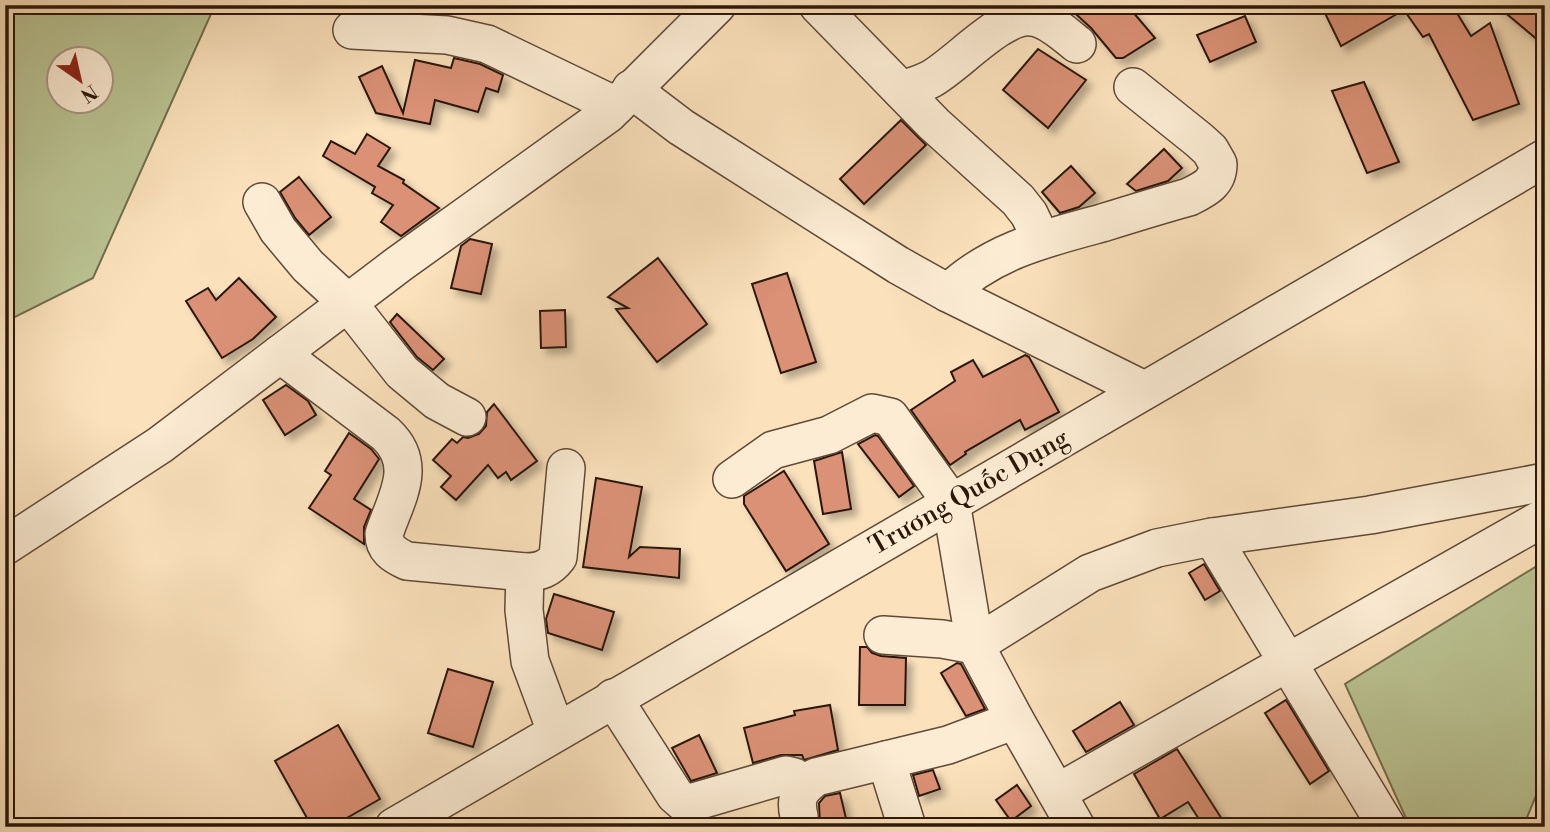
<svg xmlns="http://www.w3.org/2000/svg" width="1550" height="832" viewBox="0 0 1550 832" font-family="'Libre Bodoni',serif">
<defs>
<filter id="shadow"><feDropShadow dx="6" dy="6" stdDeviation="3.5" flood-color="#0004"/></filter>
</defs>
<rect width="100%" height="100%" fill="#fbe2bd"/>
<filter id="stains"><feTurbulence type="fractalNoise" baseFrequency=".00286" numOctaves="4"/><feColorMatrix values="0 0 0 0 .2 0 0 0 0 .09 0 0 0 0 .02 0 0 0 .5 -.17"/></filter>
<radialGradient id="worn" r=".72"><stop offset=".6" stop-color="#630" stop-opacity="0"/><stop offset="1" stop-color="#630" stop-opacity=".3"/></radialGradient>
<g fill="#bbc494" stroke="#736e4e" stroke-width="2" fill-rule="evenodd">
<path d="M17 5H215L93 278 5 322V25ZM60 60H102V102H60Z"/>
<polygon points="1545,561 1545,774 1523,827 1410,827 1345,684"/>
</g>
<g fill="#da9176" stroke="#2b1709" stroke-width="2" filter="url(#shadow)">
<polygon points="1066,5 1127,5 1155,38 1123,58 1116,58 1091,28"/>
<polygon points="1321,5 1452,5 1471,36 1490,23 1519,104 1473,120 1429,34 1423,37 1404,10 1341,46"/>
<polygon points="1496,5 1545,5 1545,46"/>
<polygon points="1245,16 1256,42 1210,62 1197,35"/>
<polygon points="1038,49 1086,80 1048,128 1003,90"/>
<polygon points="454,58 480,64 503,75 498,92 486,88 478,112 435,100 430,124 376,113 359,77 382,66 403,113 415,60 451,68"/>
<polygon points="1364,82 1399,162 1367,173 1332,91"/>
<polygon points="901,120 926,145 864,204 840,179"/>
<polygon points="367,134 390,148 378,166 404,180 403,183 439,208 401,236 381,222 393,205 372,193 375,187 323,156 331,141 355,154"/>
<polygon points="1164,149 1182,168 1168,181 1136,191 1127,184"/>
<polygon points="1071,166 1095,193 1079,207 1060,213 1042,192"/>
<polygon points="299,177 331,217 309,235 295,218 280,192"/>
<polygon points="470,239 492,244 481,294 451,288 461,246"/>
<polygon points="658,258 707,324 657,362 616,309 628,308 608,297"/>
<polygon points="787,273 816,362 781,373 752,284"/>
<polygon points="239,278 276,317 253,339 222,358 186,301 208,288 216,300"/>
<polygon points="565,310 566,347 541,348 540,311"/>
<polygon points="397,314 444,359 433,370 417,357 390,322"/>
<polygon points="1025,355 1029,357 1059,412 1025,430 1020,420 965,452 966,454 950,465 911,410 955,381 951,372 973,360 983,377"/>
<polygon points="286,385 308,401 316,415 285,435 263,400"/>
<polygon points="494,404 537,461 511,480 506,472 498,478 488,465 456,500 441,487 451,476 433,460 452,439 457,443 463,437 468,438 479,434 486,426 487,412"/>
<polygon points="349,433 371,449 379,459 354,499 371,510 364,527 364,544 309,508 331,475 325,471"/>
<polygon points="875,435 878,436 914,486 899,497 858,444"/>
<polygon points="842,452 851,509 823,514 814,461"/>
<polygon points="784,471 829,544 786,571 744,504 744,496"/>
<polygon points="596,478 642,487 629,557 640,547 680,549 679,578 583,567"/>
<polygon points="1204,564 1220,591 1205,600 1189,573"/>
<polygon points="554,594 614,612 602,650 548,633 546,619"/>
<polygon points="860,647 867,647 872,653 881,656 906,658 905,705 859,705"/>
<polygon points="957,663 961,664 985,709 966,716 941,673"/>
<polygon points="448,669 493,682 473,747 428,733"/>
<polygon points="1286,700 1329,771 1310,784 1265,713"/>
<polygon points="1120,702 1134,725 1086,752 1073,731"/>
<polygon points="830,705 838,750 804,760 802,755 781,755 753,763 744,728 795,715 794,711"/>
<polygon points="338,725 380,799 331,827 312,827 275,761"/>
<polygon points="699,735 717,773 691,781 672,748"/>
<polygon points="1177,749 1227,827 1204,827 1188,802 1160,819 1134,774"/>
<polygon points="933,770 940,789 919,796 913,775"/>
<polygon points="1017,785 1031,806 1011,821 996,800"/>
<polygon points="840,793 848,827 820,827 819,803 825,796"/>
</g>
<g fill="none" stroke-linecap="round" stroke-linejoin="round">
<defs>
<g id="minor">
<polyline points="818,5 934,124 1018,200 1029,214 1041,239"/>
<polyline points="352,30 447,35 487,44 616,106"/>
<polyline points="631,89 681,127 898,265 948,293 1144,390"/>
<path d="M901 90C911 87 922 84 931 79 958 64 1001 14 1031 17 1048 18 1064 34 1077 44"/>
<polyline points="262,202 278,230 308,266 348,303 402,372 437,401 467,417"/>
<path d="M948 293C991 251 1046 238 1102 223 1131 214 1160 205 1189 197 1205 189 1218 183 1218 164L1210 150 1199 140 1133 87"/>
<path d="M280 354 386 434C419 465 396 498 384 534 384 549 394 555 407 561L525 572C540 572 549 569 558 557L566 468"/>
<polyline points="732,479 773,450 829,435 872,413 890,417 951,502 975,645 1015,720 1076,827"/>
<polyline points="1212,537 1387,827"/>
<polyline points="5,546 160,445 399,264 608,114 717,5"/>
<polyline points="525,572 524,610 530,661 556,731"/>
<polyline points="883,635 942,639 975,645 1090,573 1157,548 1212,537 1370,515 1545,482"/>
<polyline points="613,698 675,795 683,802 690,803 786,775 794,777 803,787"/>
<polyline points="886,760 907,827"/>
<polyline points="1057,793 1545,517"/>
<path d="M799 816C794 796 801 788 816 777L948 745 1015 720"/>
<polyline points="394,827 1545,158"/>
</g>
</defs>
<use href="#minor" stroke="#5f4a36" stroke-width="40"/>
<use href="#minor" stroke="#fcecd4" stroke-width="37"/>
</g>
<g text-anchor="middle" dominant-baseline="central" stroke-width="5" stroke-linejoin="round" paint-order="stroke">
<g font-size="26" fill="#2b1709" stroke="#fcecd4">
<text transform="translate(969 492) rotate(-30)">Trương Quốc Dụng</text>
</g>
</g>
<rect width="1550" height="832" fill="none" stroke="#fbe2bd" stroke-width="28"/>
<rect x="7" y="7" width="1536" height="818" fill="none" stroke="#2b1709" stroke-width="3.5"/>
<rect x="14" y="14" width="1522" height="804" fill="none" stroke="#2b1709" stroke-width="2"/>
<g transform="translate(80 80) rotate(146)"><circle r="33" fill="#fcecd4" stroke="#a89783" stroke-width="2"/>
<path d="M0-5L12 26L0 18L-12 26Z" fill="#8f2418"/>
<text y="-10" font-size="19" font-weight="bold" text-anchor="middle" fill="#2b1709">N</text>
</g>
<rect width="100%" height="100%" filter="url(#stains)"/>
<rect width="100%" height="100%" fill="url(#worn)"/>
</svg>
